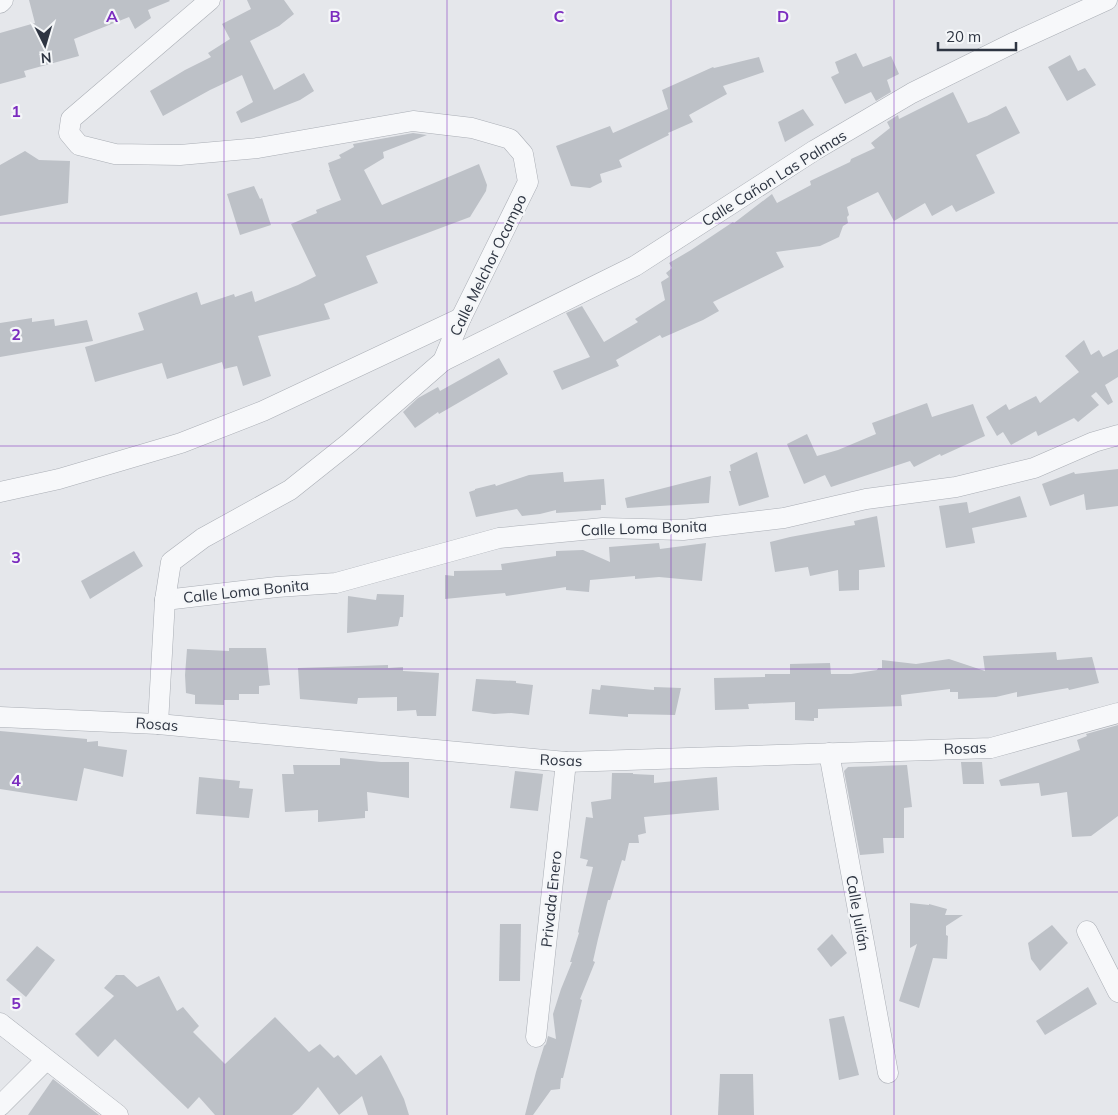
<svg xmlns="http://www.w3.org/2000/svg" width="1118" height="1115" viewBox="0 0 1118 1115" font-family="Mulish,sans-serif">
<rect width="100%" height="100%" fill="#e5e7eb"/>
<g fill="#bdc1c7">
<polygon points="29,0 169,0 170,1 148,10 151,18 135,29 129,17 74,39 79,56 24,71 26,77 0,84 0,33 35,23"/>
<polygon points="247,0 284,0 294,14 279,26 250,41 274,90 304,73 314,91 300,100 241,123 236,112 253,102 242,75 210,90 163,116 150,91 185,70 211,57 208,53 230,39 222,24 251,9"/>
<polygon points="856,53 863,67 891,56 899,74 887,80 891,92 876,101 871,92 845,104 831,77 839,73 835,62"/>
<polygon points="1070,55 1078,71 1085,68 1096,85 1067,101 1048,67"/>
<polygon points="759,57 764,72 723,86 727,94 689,115 693,122 668,133 669,135 619,160 622,167 600,174 602,182 590,188 571,186 556,146 610,126 613,133 668,109 662,90 713,67 714,68"/>
<polygon points="953,92 968,123 987,116 1006,106 1020,133 976,155 995,193 956,212 952,205 932,216 925,203 894,221 878,192 847,207 849,215 847,217 848,223 843,226 839,237 820,246 776,252 784,267 713,302 719,311 703,320 662,338 660,335 616,360 619,366 562,390 553,371 590,357 566,313 582,306 604,342 638,322 635,319 665,300 661,282 669,277 666,273 672,268 669,263 691,250 733,222 734,223 772,194 777,203 811,185 810,181 850,162 851,159 875,148 871,143 890,128 887,122 898,115 899,119"/>
<polygon points="803,109 814,125 785,142 778,122"/>
<polygon points="413,133 427,135 383,152 384,158 364,170 382,205 479,164 487,185 486,191 470,217 366,256 378,283 324,304 330,319 258,336 271,376 243,386 237,366 224,369 222,362 167,379 162,363 95,382 85,347 144,330 138,313 197,292 201,305 234,294 235,297 252,291 255,302 298,285 316,276 291,224 317,213 316,210 341,200 329,170 330,170 328,163 341,158 339,155 354,147 353,144"/>
<polygon points="25,151 39,160 70,161 68,203 0,216 0,165"/>
<polygon points="254,186 260,199 262,198 271,225 240,235 227,194"/>
<polygon points="32,318 32,322 54,319 55,326 87,320 93,341 0,357 0,323"/>
<polygon points="1084,340 1091,355 1099,350 1103,357 1118,349 1118,377 1105,385 1113,402 1108,405 1096,392 1091,396 1099,405 1078,422 1074,418 1038,436 1036,431 1011,445 1003,432 997,436 986,417 1006,404 1009,410 1036,396 1040,403 1079,372 1065,356"/>
<polygon points="499,358 508,374 439,414 438,412 415,428 403,412 418,398 438,387 440,391"/>
<polygon points="927,403 932,417 973,404 985,436 941,456 940,454 914,467 910,461 831,487 825,475 804,484 787,444 807,434 817,456 838,450 876,434 872,423"/>
<polygon points="757,452 769,497 739,506 729,471 731,471 730,465"/>
<polygon points="1118,469 1118,506 1086,510 1084,494 1050,506 1042,484 1074,472 1075,474"/>
<polygon points="563,472 564,482 604,479 606,505 601,505 601,510 556,513 556,510 540,514 522,516 517,509 476,517 469,492 475,490 475,489 495,484 496,486 529,475"/>
<polygon points="711,476 709,503 627,508 625,498"/>
<polygon points="1020,496 1027,517 972,528 975,543 946,548 939,506 967,502 969,513"/>
<polygon points="877,516 885,567 859,570 859,590 839,591 838,570 810,576 808,567 775,572 770,542 790,537 855,525 854,521"/>
<polygon points="659,543 660,549 706,543 702,581 659,577 635,579 635,576 590,580 589,592 566,590 566,587 506,596 505,593 445,599 445,575 454,576 454,571 502,570 501,564 556,556 556,551 583,550 610,562 609,547"/>
<polygon points="134,551 143,566 90,599 81,581"/>
<polygon points="377,594 404,595 403,617 400,617 398,626 347,633 348,596 376,600"/>
<polygon points="229,648 266,648 270,685 259,686 259,694 239,694 239,700 224,700 224,705 195,704 195,695 186,693 185,675 187,649 229,651"/>
<polygon points="1056,652 1057,660 1092,657 1099,683 1069,690 1068,688 1017,697 1017,692 996,697 958,699 958,692 950,692 950,689 901,695 902,706 818,709 818,718 814,718 814,721 795,720 795,702 748,704 749,709 715,710 714,678 765,677 765,674 790,674 790,664 830,663 831,674 851,674 877,670 878,668 882,668 882,660 916,664 949,659 985,671 983,656"/>
<polygon points="388,665 388,668 403,667 403,671 439,673 436,716 417,716 416,710 397,711 397,697 358,698 357,704 300,699 298,668"/>
<polygon points="476,679 516,681 516,683 533,685 529,715 511,713 494,714 472,711"/>
<polygon points="601,685 654,690 654,687 681,688 675,715 628,714 628,717 589,714 592,689 600,690"/>
<polygon points="1118,725 1118,816 1091,836 1072,837 1067,792 1041,796 1039,783 1001,786 999,780 1080,750 1077,740 1087,736 1086,734"/>
<polygon points="0,731 87,739 87,742 98,741 98,746 127,750 123,777 84,768 77,801 0,789"/>
<polygon points="340,758 381,762 409,762 409,798 367,792 368,811 365,811 365,818 318,822 318,810 285,812 282,774 294,774 293,765 340,765"/>
<polygon points="961,762 982,762 984,784 963,784"/>
<polygon points="907,765 912,807 904,808 904,838 883,838 884,853 860,855 844,771 848,767"/>
<polygon points="515,771 543,774 538,811 510,808"/>
<polygon points="612,773 633,773 633,774 654,775 654,783 717,777 719,810 644,817 646,833 638,835 639,843 629,843 625,861 622,860 610,900 608,900 598,939 593,961 595,962 580,999 582,1000 563,1078 561,1078 560,1089 551,1090 533,1115 525,1115 536,1072 544,1046 546,1044 548,1036 556,1039 553,1014 561,989 572,962 570,962 579,933 578,932 593,867 586,866 588,860 580,858 586,817 593,818 591,802 611,799"/>
<polygon points="199,777 240,781 239,788 253,789 249,818 196,814"/>
<polygon points="910,903 929,905 929,904 947,909 945,915 963,915 946,926 946,935 948,936 947,959 933,958 919,1008 899,1001 917,944 910,948"/>
<polygon points="500,924 521,924 520,981 499,981"/>
<polygon points="1052,925 1068,943 1040,971 1031,959 1028,943"/>
<polygon points="832,934 847,953 831,967 817,949"/>
<polygon points="37,946 55,960 26,997 6,980"/>
<polygon points="116,975 124,975 137,987 159,976 177,1011 183,1007 199,1026 193,1032 225,1064 275,1017 309,1052 320,1044 334,1058 338,1055 356,1075 381,1055 387,1065 404,1099 409,1115 368,1115 362,1096 339,1115 318,1087 299,1109 292,1115 215,1115 199,1097 188,1109 115,1039 98,1057 75,1034 114,996 104,988"/>
<polygon points="1088,987 1097,1004 1045,1035 1036,1021"/>
<polygon points="844,1016 859,1075 839,1080 829,1019"/>
<polygon points="720,1074 753,1074 754,1115 718,1115"/>
<polygon points="53,1079 99,1115 28,1115"/>
</g>
<g fill="none" stroke-linecap="round" stroke-linejoin="round">
<defs>
<g id="street">
<polyline points="0,3 3,0"/>
<polyline points="443,361 635,266 815,150 912,93 1015,42 1107,0"/>
<polyline points="0,492 59,479 181,443 263,411 461,318"/>
<polyline points="165,600 277,587 336,583 499,538 603,528 683,530 784,518 866,499 956,487 1034,468 1094,442 1118,435"/>
<polyline points="0,717 158,724 566,762 991,748 1118,713"/>
<polyline points="158,724 165,600 171,562 203,538 290,490 349,443 443,361 461,318 528,182 523,154 510,139 472,128 413,121 258,148 180,155 115,154 79,145 69,133 71,119 210,0"/>
<polyline points="829,753 888,1073"/>
<polyline points="1087,931 1118,992"/>
<polyline points="0,1023 118,1115"/>
<polyline points="536,1037 566,762"/>
<polyline points="0,1106 46,1060"/>
</g>
</defs>
<use href="#street" stroke="#aaaeb5" stroke-width="21"/>
<use href="#street" stroke="#f7f8fa" stroke-width="20"/>
</g>
<path fill="none" stroke="#7b2cbf" stroke-width="1" stroke-opacity="0.55" d="M224 0V1115M447 0V1115M671 0V1115M894 0V1115M0 223H1118M0 446H1118M0 669H1118M0 892H1118"/>
<g text-anchor="middle" dominant-baseline="central" stroke-width="4.5" stroke-linejoin="round" paint-order="stroke">
<g font-size="15" fill="#2e3542" stroke="#f4f6f8">
<text transform="translate(774 178) rotate(-32)">Calle Cañon Las Palmas</text>
<text transform="translate(488 265) rotate(-64)">Calle Melchor Ocampo</text>
<text transform="translate(644 528) rotate(-2)">Calle Loma Bonita</text>
<text transform="translate(246 591) rotate(-6)">Calle Loma Bonita</text>
<text transform="translate(157 724) rotate(4)">Rosas</text>
<text transform="translate(965 748) rotate(-3)">Rosas</text>
<text transform="translate(561 760) rotate(2)">Rosas</text>
<text transform="translate(551 899) rotate(-84)">Privada Enero</text>
<text transform="translate(858 913) rotate(80)">Calle Julián</text>
</g>
</g>
<g font-size="16" text-anchor="middle" font-weight="bold" fill="#7b2cbf" stroke="#f4f6f8" stroke-width="4.5" stroke-linejoin="round" paint-order="stroke">
<text x="112" y="22">A</text>
<text x="335" y="22">B</text>
<text x="559" y="22">C</text>
<text x="783" y="22">D</text>
<text x="16" y="117">1</text>
<text x="16" y="340">2</text>
<text x="16" y="563">3</text>
<text x="16" y="786">4</text>
<text x="16" y="1009">5</text>
</g>
<g transform="translate(45 45) rotate(175)" stroke="#f4f6f8" stroke-width="4" paint-order="stroke">
<path d="M0-4L9 19L0 12L-9 19Z" fill="#2e3542"/>
<text y="-8" font-size="14" font-weight="bold" text-anchor="middle" fill="#2e3542">N</text>
</g>
<path d="M938 42v8h78v-8" fill="none" stroke="#2e3542" stroke-width="2.5"/>
<text x="946" y="42" font-size="15" fill="#2e3542" stroke="#f4f6f8" stroke-width="4" paint-order="stroke">20 m</text>
</svg>
